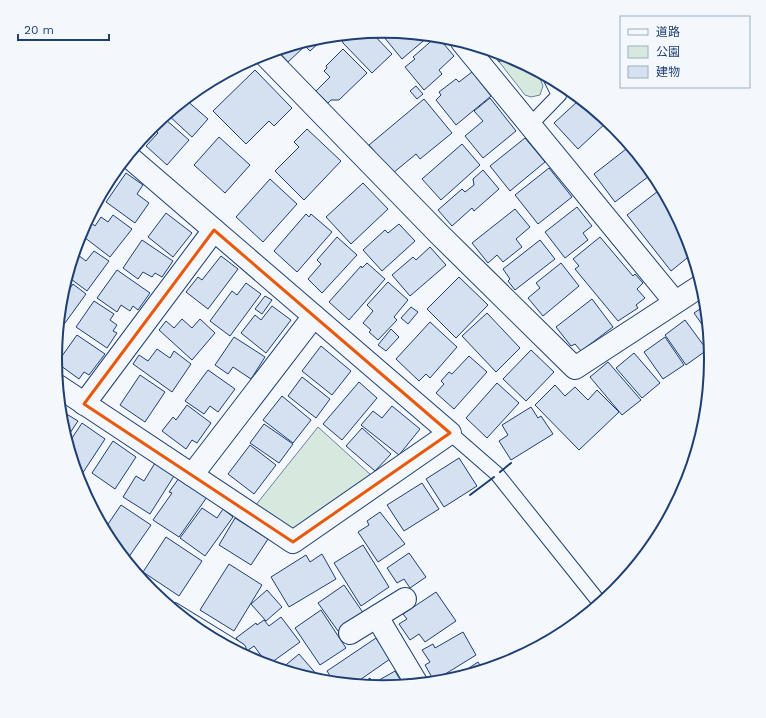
<svg xmlns="http://www.w3.org/2000/svg" width="766" height="718" viewBox="0 0 766 718" font-family="'Work Sans','Noto Sans JP',sans-serif">
<rect width="100%" height="100%" fill="#f4f7fb"/>
<g fill="#d7e8df" stroke="#687fa3">
<polygon points="490,50 509,56 537,71 543,86 540,95 531,97 525,95"/>
<polygon points="318,427 372,476 293,533 255,506"/>
</g>
<g fill="#d5e0f0" stroke="#1d3f73">
<polygon points="379,31 383,31 429,36 402,59"/>
<polygon points="371,32 392,54 372,73 343,43 342,40 348,34"/>
<polygon points="437,36 454,56 439,70 442,74 424,90 405,67 415,59 413,57"/>
<polygon points="319,37 317,39 320,42 310,51 305,46 288,62 277,50"/>
<polygon points="343,49 367,73 339,100 331,100 328,103 316,91 330,77 324,71 327,68 326,66"/>
<polygon points="494,51 505,55 506,56 499,62 492,52"/>
<polygon points="255,70 292,108 274,126 269,121 246,144 213,111"/>
<polygon points="472,72 491,96 456,125 436,100 441,95 439,92 456,79 459,82"/>
<polygon points="416,86 423,94 417,99 410,91"/>
<polygon points="566,87 579,97 572,100"/>
<polygon points="490,98 516,131 483,158 465,136 483,121 474,111"/>
<polygon points="185,99 208,119 192,137 167,114"/>
<polygon points="424,99 452,133 420,159 416,154 393,173 369,145"/>
<polygon points="578,101 583,106 586,103 608,121 578,149 554,123"/>
<polygon points="165,119 189,140 167,165 146,146 158,133 155,130"/>
<polygon points="307,129 341,161 304,200 275,171 299,147 294,142"/>
<polygon points="219,137 250,165 225,193 194,165"/>
<polygon points="525,138 545,162 510,191 490,166"/>
<polygon points="462,144 480,165 441,200 422,179"/>
<polygon points="630,146 653,173 615,202 594,174"/>
<polygon points="549,168 572,197 538,224 515,195"/>
<polygon points="483,170 499,189 474,211 472,208 452,226 438,210 462,189 465,192 474,185 473,179"/>
<polygon points="126,173 143,185 137,194 149,203 135,223 106,202"/>
<polygon points="270,179 297,204 263,242 236,217"/>
<polygon points="363,183 388,209 351,244 326,217"/>
<polygon points="662,188 686,234 692,254 671,271 627,215"/>
<polygon points="577,207 592,226 583,233 588,240 565,258 545,232"/>
<polygon points="515,209 530,227 516,239 522,247 503,262 497,255 488,263 472,243"/>
<polygon points="166,213 192,233 173,257 148,237"/>
<polygon points="306,214 309,217 311,214 332,232 297,272 274,251"/>
<polygon points="113,215 132,229 110,257 80,234 88,220 95,226 101,217 108,222"/>
<polygon points="399,224 415,241 382,271 363,250 385,230 388,233"/>
<polygon points="337,237 357,255 322,293 308,279 321,264 317,260"/>
<polygon points="600,237 633,276 635,274 643,283 637,289 645,298 636,305 638,308 618,321 575,269 579,266 573,259"/>
<polygon points="142,240 173,261 162,277 155,273 152,277 143,272 138,279 123,268"/>
<polygon points="540,240 555,259 515,290 508,281 510,279 503,269"/>
<polygon points="430,247 446,265 410,296 392,275 413,257 416,260"/>
<polygon points="94,251 109,261 87,291 67,276 74,252 86,261"/>
<polygon points="221,256 238,269 208,309 186,292 198,277 202,280"/>
<polygon points="367,263 385,279 349,320 329,302 361,266 362,268"/>
<polygon points="561,263 579,286 543,316 528,298 540,288 536,283"/>
<polygon points="117,270 150,293 138,310 133,306 130,311 121,305 117,312 97,298"/>
<polygon points="459,277 488,305 456,338 427,309"/>
<polygon points="388,282 408,300 394,317 397,320 378,340 369,332 371,330 363,323 373,311 367,305"/>
<polygon points="246,283 261,294 230,336 210,321 232,291 237,295"/>
<polygon points="73,284 86,294 65,323 59,319 61,295 62,291 66,294"/>
<polygon points="265,296 272,300 262,314 255,309"/>
<polygon points="592,299 613,327 581,351 575,344 571,346 556,327"/>
<polygon points="94,301 114,314 110,320 117,325 113,331 117,333 107,348 76,327"/>
<polygon points="706,305 708,333 694,313"/>
<polygon points="272,306 291,320 266,353 241,333 255,315 261,320"/>
<polygon points="411,307 418,312 408,324 401,318"/>
<polygon points="487,313 520,348 496,372 462,336"/>
<polygon points="182,319 192,328 200,319 215,333 192,360 159,330 166,321 174,328"/>
<polygon points="685,320 707,350 686,365 665,335"/>
<polygon points="430,322 457,347 430,378 426,374 419,381 396,359"/>
<polygon points="391,329 399,337 386,351 378,345"/>
<polygon points="77,335 105,354 89,375 84,372 79,379 57,363"/>
<polygon points="234,337 265,357 251,379 233,367 228,374 215,365"/>
<polygon points="665,337 684,365 663,379 644,352"/>
<polygon points="321,346 351,371 332,395 302,371"/>
<polygon points="157,349 170,358 174,351 191,364 172,392 133,364 139,355 148,361"/>
<polygon points="531,350 554,372 526,401 503,379"/>
<polygon points="634,353 660,383 642,398 616,368"/>
<polygon points="469,356 487,372 454,409 436,393 444,384 441,381 449,372 452,374"/>
<polygon points="608,362 641,400 622,415 590,377"/>
<polygon points="208,370 235,389 218,412 210,406 204,414 185,401"/>
<polygon points="140,375 165,392 145,422 120,405"/>
<polygon points="302,377 330,399 316,418 288,396"/>
<polygon points="359,382 377,398 342,440 323,424"/>
<polygon points="497,383 519,403 487,438 466,418"/>
<polygon points="555,385 565,396 575,387 588,400 597,390 619,412 579,450 535,405"/>
<polygon points="282,396 311,420 293,443 263,420"/>
<polygon points="187,405 211,423 197,443 192,440 186,449 162,431 173,417 176,420"/>
<polygon points="392,406 420,429 399,455 361,425 373,411 382,418"/>
<polygon points="531,407 538,418 541,416 553,434 511,460 499,441 508,435 502,425"/>
<polygon points="60,410 78,421 66,439 61,423"/>
<polygon points="82,423 105,439 82,474 75,469 68,444"/>
<polygon points="264,424 293,444 279,463 250,443"/>
<polygon points="362,428 391,454 375,471 346,446"/>
<polygon points="113,441 136,457 115,489 92,473"/>
<polygon points="250,445 276,465 254,494 228,474"/>
<polygon points="459,458 477,486 444,507 426,479"/>
<polygon points="155,463 174,476 150,514 123,497 136,476 144,481"/>
<polygon points="179,478 207,497 179,537 153,520 172,493 169,492"/>
<polygon points="78,479 89,486 85,493 80,484"/>
<polygon points="422,483 439,509 404,531 387,505"/>
<polygon points="121,505 151,525 126,561 110,541 104,530"/>
<polygon points="202,508 217,518 223,509 233,517 205,556 180,538"/>
<polygon points="380,512 405,544 378,562 358,532 369,525 367,521"/>
<polygon points="235,518 268,539 251,565 219,545"/>
<polygon points="166,537 202,561 179,596 143,572"/>
<polygon points="363,545 389,587 361,606 334,563"/>
<polygon points="409,553 426,577 410,588 404,579 397,583 387,568"/>
<polygon points="322,554 336,579 289,607 271,577 306,555 310,562"/>
<polygon points="229,564 262,585 234,631 200,610"/>
<polygon points="344,585 364,614 338,631 318,603"/>
<polygon points="267,590 282,607 266,621 251,604"/>
<polygon points="436,592 456,621 425,642 419,634 410,640 399,624 407,619 403,614"/>
<polygon points="321,610 346,648 320,665 295,628"/>
<polygon points="281,617 300,642 268,665 254,646 247,651 236,638 256,623 257,625 264,620 269,626"/>
<polygon points="463,632 476,655 434,681 425,665 430,662 422,650 433,644 435,648"/>
<polygon points="376,638 390,659 354,684 334,682 327,671"/>
<polygon points="299,654 318,676 314,679 281,669"/>
<polygon points="478,662 483,670 451,680"/>
<polygon points="395,671 403,685 376,686 374,683"/>
<polygon points="370,678 374,686 359,685"/>
</g>
<g fill="none" stroke-linecap="round" stroke-linejoin="round">
<defs>
<g id="lane">
<polyline points="530,125 559,95 551,79"/>
<polyline points="450,433 497,474 600,603"/>
<polyline points="174,610 239,650"/>
</g>
<g id="street">
<polyline points="462,42 675,302"/>
<polyline points="264,54 439,234 575,368 702,285"/>
<polyline points="58,386 293,542 450,433 128,156"/>
<polyline points="84,404 214,230"/>
<polyline points="192,475 314,316"/>
<polyline points="377,617 417,684"/>
<polyline points="350,633 405,599"/>
</g>
</defs>
<use href="#lane" stroke="#1d3f73" stroke-width="16"/>
<use href="#street" stroke="#1d3f73" stroke-width="24"/>
<use href="#lane" stroke="#f4f7fb" stroke-width="14"/>
<use href="#street" stroke="#f4f7fb" stroke-width="22"/>
<g stroke="#1d3f73" stroke-width="2">
<polyline points="500,472 511,463"/>
<polyline points="470,495 494,477"/>
</g>
</g>
<path fill="none" stroke="#e8590c" stroke-width="3" stroke-linejoin="round" d="M214 230 450 433 293 542 84 404Z"/>
<path d="M0 0H766V718H0ZM62 359a321 321 0 1 1 642 0a321 321 0 1 1-642 0Z" fill="#f4f7fb" fill-rule="evenodd"/>
<path fill="none" stroke="#1d3f73" stroke-width="2" d="M62 359a321 321 0 1 1 642 0a321 321 0 1 1-642 0Z"/>
<rect x="620" y="16" width="130" height="72" fill="#f4f7fb" stroke="#9eadc5"/>
<rect x="628" y="29" width="20" height="6" fill="#f4f7fb" stroke="#9eadc5"/>
<text x="656" y="36" font-size="12" fill="#1d3f73">道路</text>
<rect x="628" y="46" width="20" height="12" fill="#d7e8df" stroke="#9eadc5"/>
<text x="656" y="56" font-size="12" fill="#1d3f73">公園</text>
<rect x="628" y="66" width="20" height="12" fill="#d5e0f0" stroke="#9eadc5"/>
<text x="656" y="76" font-size="12" fill="#1d3f73">建物</text>
<path d="M18 34v6h91v-6" fill="none" stroke="#1d3f73" stroke-width="2"/>
<text x="24" y="34" font-size="12" fill="#1d3f73" stroke="#f4f7fb" stroke-width="3" paint-order="stroke">20 m</text>
</svg>
